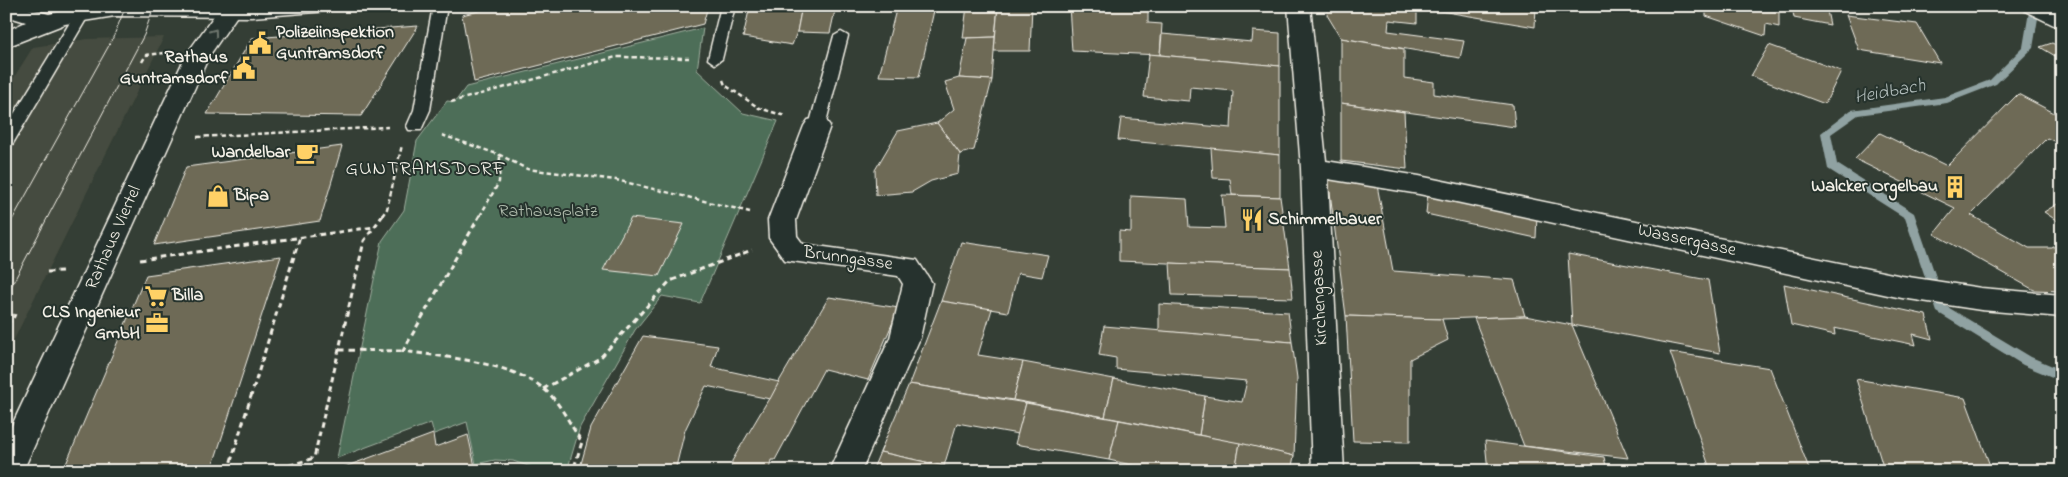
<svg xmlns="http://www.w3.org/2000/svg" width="2068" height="477" viewBox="0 0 2068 477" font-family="'Indie Flower',sans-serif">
<rect width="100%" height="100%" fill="#343e35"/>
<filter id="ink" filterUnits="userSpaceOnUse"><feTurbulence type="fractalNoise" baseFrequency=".02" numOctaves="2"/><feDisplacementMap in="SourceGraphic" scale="10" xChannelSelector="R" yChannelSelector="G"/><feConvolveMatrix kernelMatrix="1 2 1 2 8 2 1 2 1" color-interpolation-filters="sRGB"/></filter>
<g filter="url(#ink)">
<polygon fill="#454b3f" points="164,37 27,313 6,356 6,90 33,47 87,39"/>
<polygon fill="#4d6e58" stroke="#a0b0a0" points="703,28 697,70 743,113 778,121 700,303 662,296 635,330 580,427 567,471 536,471 531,467 513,461 495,460 476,464 467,422 434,434 431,423 337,458 382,241 404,210 417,141 447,101 455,102 466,87"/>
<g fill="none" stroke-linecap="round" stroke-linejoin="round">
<polygon fill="#90a2a2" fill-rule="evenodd" points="2030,6 2040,6 2033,48 1996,84 1947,103 1858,115 1831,134 1837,164 1914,213 1946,306 2031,357 2062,370 2062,381 2023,365 1937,312 1905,218 1828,169 1821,133 1851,110 1945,97 1990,80 2023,47"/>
</g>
<g fill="#6e6a57" stroke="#f4f1e8">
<polygon points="499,6 708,6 703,24 474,82 462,15"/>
<polygon points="750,6 802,6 797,32 792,45 743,37"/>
<polygon points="802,6 836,6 830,33 797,32"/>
<polygon points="897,6 935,6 919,77 879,76"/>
<polygon points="967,6 998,6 995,37 963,38"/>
<polygon points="998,6 1032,6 1030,51 994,51"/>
<polygon points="1069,6 1148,6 1148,23 1162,24 1160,55 1072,51"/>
<polygon points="1329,6 1417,7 1417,23 1389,20 1388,31 1464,41 1460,58 1341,38 1327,15"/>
<polygon points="1408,6 1536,6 1535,27 1417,7"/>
<polygon points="1706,6 1763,6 1763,9 1779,12 1779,27 1766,24 1765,36 1706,16"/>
<polygon points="1792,6 1826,6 1830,25 1794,18"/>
<polygon points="1846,15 1917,24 1940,63 1859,50"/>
<polygon points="418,26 361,116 207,114 252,38"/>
<polygon points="1253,31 1280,33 1280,66 1160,55 1162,34 1252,42"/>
<polygon points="995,37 992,80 959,78 967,38"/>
<polygon points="1341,38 1404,49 1404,78 1434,82 1434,94 1513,105 1515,127 1341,103"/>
<polygon points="2052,43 2062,48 2062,60 2040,47"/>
<polygon points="1769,45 1841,71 1825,104 1751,76"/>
<polygon points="1149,54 1280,66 1280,155 1118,140 1121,118 1231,128 1233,91 1190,87 1189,101 1144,97"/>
<polygon points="959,78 992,80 974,150 960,154 937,123 954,109 945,82"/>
<polygon points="2018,94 2062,117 2062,145 2047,138 1971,215 2029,248 2052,248 2062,241 2062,291 2034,290 1934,234 1955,208 1855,159 1880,133 1947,166"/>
<polygon points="1341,103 1404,112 1407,169 1341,161"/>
<polygon points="937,123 960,154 958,174 931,181 912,192 876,195 875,170 898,131"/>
<polygon points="342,146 320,221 154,245 186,167"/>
<polygon points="1211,148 1280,155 1280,197 1232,195 1230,179 1213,178"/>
<polygon points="1328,177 1377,185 1393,271 1514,280 1525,316 1442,319 1346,316"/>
<polygon points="1428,192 1537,215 1536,238 1426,214"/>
<polygon points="1222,195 1280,197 1290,268 1119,261 1119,231 1131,232 1131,196 1187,199 1189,227 1225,228"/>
<polygon points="2062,201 2062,224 2044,212"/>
<polygon points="631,218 684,224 659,276 603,270"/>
<polygon points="961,242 1048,255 1042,277 1018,273 1008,312 941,301"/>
<polygon points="1568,254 1708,280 1720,353 1572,325"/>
<polygon points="281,256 211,471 63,471 146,275"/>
<polygon points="1170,263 1290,268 1293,298 1172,295"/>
<polygon points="1784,284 1926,315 1932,339 1913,334 1916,345 1834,328 1835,335 1791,325"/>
<polygon points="829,297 899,308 868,380 824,369 775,460 771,460 769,471 731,471 732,461"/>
<polygon points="941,301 992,309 978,355 1023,362 1013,400 909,384"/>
<polygon points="1159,304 1288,312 1292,342 1159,331"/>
<polygon points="1346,316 1442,319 1448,340 1410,359 1410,442 1353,441"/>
<polygon points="1525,316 1572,325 1628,458 1524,446 1474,318"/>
<polygon points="1104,326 1292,342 1297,378 1294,456 1199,435 1205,396 1242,402 1247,381 1116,369 1116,358 1099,355"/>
<polygon points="643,336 718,346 711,367 779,382 770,399 706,386 685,430 675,471 579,471 591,428"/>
<polygon points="1670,352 1770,368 1810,471 1773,471 1709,466"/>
<polygon points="1023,362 1114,379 1105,417 1013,400"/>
<polygon points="1114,379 1205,396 1199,435 1105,417"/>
<polygon points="1856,379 1965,398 1992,471 1884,470"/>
<polygon points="909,384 1026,403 1018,434 957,423 944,466 880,452"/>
<polygon points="1026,403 1119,420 1109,460 1015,444"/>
<polygon points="1119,420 1240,443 1235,471 1159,471 1109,460"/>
<polygon points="433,434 435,447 468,435 476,471 334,471"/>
<polygon points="1485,441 1604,457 1607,471 1488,471"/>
<polygon points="1240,443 1294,456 1291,471 1235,471"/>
<polygon points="880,452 944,466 965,471 872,471"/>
</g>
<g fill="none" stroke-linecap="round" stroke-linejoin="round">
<defs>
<g id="service">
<polygon points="433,6 447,6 430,110 421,130 409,130 407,126 414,110"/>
<polygon points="721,6 735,6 722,59 715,64 708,59"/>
<polygon points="84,7 91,11 12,145 6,146 6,127 77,11"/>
<polygon points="841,32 848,36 825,126 823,130 811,130 809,126 834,36"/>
</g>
<g id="minor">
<polygon points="221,6 239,6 241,10 209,56 23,471 6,471 6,438 186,55"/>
<polygon points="1288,6 1310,6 1326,161 1419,176 1902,276 1981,288 2062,295 2062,317 1981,310 1902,298 1419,194 1328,179 1344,471 1312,471 1301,168"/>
<polygon points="817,118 826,120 830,126 796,220 797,236 803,244 917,260 932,283 920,338 861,471 829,471 890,338 903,284 898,276 785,260 769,238 768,220 804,126 808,120"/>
</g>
<g id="tertiary">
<polygon points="6,6 21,6 49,14 84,6 331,6 328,11 252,17 115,16 65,24 6,47 6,31 26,22 6,16"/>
<polygon points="2022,6 2050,6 2062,13 2062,29 2025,11"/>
</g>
</defs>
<use href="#service" stroke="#f4f1e8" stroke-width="3"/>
<use href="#minor" stroke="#f4f1e8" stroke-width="3"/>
<use href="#tertiary" stroke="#f4f1e8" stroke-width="3"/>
<g stroke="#f4f1e8" stroke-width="2.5" stroke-dasharray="4.5 3" stroke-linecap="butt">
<polyline points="142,62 146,55 164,53"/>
<polyline points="723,80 725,85 759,108 785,116"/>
<polyline points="451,102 616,57 689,58"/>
<polyline points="442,135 500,155 527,169 616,180 750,212"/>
<polyline points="197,137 388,127"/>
<polyline points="6,189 9,189"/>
<polyline points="382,216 387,209 402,145"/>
<polyline points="480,216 499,182 500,155"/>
</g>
<g stroke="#f4f1e8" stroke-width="3" stroke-dasharray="5.5 4" stroke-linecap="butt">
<path d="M480 215 403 351C444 357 511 362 544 389 560 402 570 425 582 442L573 471"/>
<polyline points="140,260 374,227"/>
<polyline points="47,272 62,271"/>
<polyline points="6,322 12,321 15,314"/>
<polyline points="339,350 403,351"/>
<polyline points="543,389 600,358 670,281 752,250"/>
<polyline points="228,471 300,237"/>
<polyline points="271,471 314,458 364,241 383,215"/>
</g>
<use href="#service" fill="#26332d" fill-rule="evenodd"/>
<use href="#minor" fill="#26332d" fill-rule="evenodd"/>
<use href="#tertiary" fill="#26332d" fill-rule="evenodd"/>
<g stroke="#f4f1e8" stroke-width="1">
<polyline points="6,231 112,40 126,6"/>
<polyline points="6,296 144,35 154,6"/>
</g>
</g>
<defs><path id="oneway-chevron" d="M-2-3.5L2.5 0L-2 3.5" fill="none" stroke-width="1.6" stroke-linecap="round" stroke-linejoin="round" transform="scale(1.25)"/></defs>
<use stroke="#6e766e" href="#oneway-chevron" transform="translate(214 32) rotate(-54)"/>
</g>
<defs>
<symbol id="civic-bare" viewBox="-9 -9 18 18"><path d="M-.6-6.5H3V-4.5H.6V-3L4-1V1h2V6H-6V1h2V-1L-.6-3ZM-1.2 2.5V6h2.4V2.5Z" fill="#ffd166" stroke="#26332d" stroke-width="2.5" paint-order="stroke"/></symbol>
<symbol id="cafe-bare" viewBox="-9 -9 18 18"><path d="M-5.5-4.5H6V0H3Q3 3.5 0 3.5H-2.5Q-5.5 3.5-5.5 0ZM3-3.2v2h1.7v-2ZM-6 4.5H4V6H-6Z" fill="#ffd166" stroke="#26332d" stroke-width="2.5" paint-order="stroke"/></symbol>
<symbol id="building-bare" viewBox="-9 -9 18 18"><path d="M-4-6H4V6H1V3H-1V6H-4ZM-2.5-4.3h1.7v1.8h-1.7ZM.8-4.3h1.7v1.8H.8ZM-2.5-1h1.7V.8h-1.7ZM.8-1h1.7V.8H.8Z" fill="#ffd166" stroke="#26332d" stroke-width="2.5" paint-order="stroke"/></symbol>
<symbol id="shop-bare" viewBox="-9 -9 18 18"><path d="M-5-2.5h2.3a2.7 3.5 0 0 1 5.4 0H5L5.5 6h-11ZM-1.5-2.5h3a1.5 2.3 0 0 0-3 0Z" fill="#ffd166" stroke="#26332d" stroke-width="2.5" paint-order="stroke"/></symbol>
<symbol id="restaurant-bare" viewBox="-9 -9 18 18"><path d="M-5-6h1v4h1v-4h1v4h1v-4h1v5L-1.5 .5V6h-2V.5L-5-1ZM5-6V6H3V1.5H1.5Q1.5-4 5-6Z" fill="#ffd166" stroke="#26332d" stroke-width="2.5" paint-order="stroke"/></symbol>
<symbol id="supermarket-bare" viewBox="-9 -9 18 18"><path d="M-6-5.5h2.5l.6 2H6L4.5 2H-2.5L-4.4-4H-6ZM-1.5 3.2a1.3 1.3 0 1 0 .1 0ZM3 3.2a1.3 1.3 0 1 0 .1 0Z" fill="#ffd166" stroke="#26332d" stroke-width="2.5" paint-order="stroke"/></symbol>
<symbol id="office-bare" viewBox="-9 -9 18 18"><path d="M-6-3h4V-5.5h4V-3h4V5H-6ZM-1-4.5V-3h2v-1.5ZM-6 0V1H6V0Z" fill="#ffd166" stroke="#26332d" stroke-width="2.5" paint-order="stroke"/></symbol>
</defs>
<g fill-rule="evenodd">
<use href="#civic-bare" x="244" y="27" width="32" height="32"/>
<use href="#civic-bare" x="228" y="52" width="32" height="32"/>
<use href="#cafe-bare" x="291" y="137" width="32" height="32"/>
<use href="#building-bare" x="1939" y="171" width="32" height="32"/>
<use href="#shop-bare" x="202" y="180" width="32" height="32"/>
<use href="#restaurant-bare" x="1236" y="204" width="32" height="32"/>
<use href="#supermarket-bare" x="140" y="280" width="32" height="32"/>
<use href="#office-bare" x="141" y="307" width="32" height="32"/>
</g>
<g text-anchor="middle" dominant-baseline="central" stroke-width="4" stroke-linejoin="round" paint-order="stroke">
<g font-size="18" font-weight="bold" fill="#f4f1e8" stroke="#26332d" text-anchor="start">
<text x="276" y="33">Polizeiinspektion<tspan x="276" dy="21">Guntramsdorf</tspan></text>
<text x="228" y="58" text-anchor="end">Rathaus<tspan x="228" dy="21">Guntramsdorf</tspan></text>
<text x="290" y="153" text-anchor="end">Wandelbar</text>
<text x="1938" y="187" text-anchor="end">Walcker Orgelbau</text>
<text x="234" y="196">Bipa</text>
<text x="1268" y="220">Schimmelbauer</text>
<text x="172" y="296">Billa</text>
<text x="140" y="313" text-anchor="end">CLS Ingenieur<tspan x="140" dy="21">GmbH</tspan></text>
</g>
<g font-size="18" fill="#b1bdae" stroke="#26332d">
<text x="548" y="212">Rathausplatz</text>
</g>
<g font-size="18" fill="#f4f1e8" stroke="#26332d">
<text transform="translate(114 238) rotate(-66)">Rathaus Viertel</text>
<text transform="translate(1687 241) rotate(12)">Wassergasse</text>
<text transform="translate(848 259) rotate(8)">Brunngasse</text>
<text transform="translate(1320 298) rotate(-93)">Kirchengasse</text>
</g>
<g font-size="19" font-style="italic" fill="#b1bcba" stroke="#26332d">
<text transform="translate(1890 92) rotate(-10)">Heidbach</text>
</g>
<g font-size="20" letter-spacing="1" fill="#f4f1e8" stroke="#26332d">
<text x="426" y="169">GUNTRAMSDORF</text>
</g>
</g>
<rect width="2068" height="477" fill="none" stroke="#26332d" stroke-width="25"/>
<rect x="12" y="12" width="2043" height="452" fill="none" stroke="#f4f1e8" stroke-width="2" filter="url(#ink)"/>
</svg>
